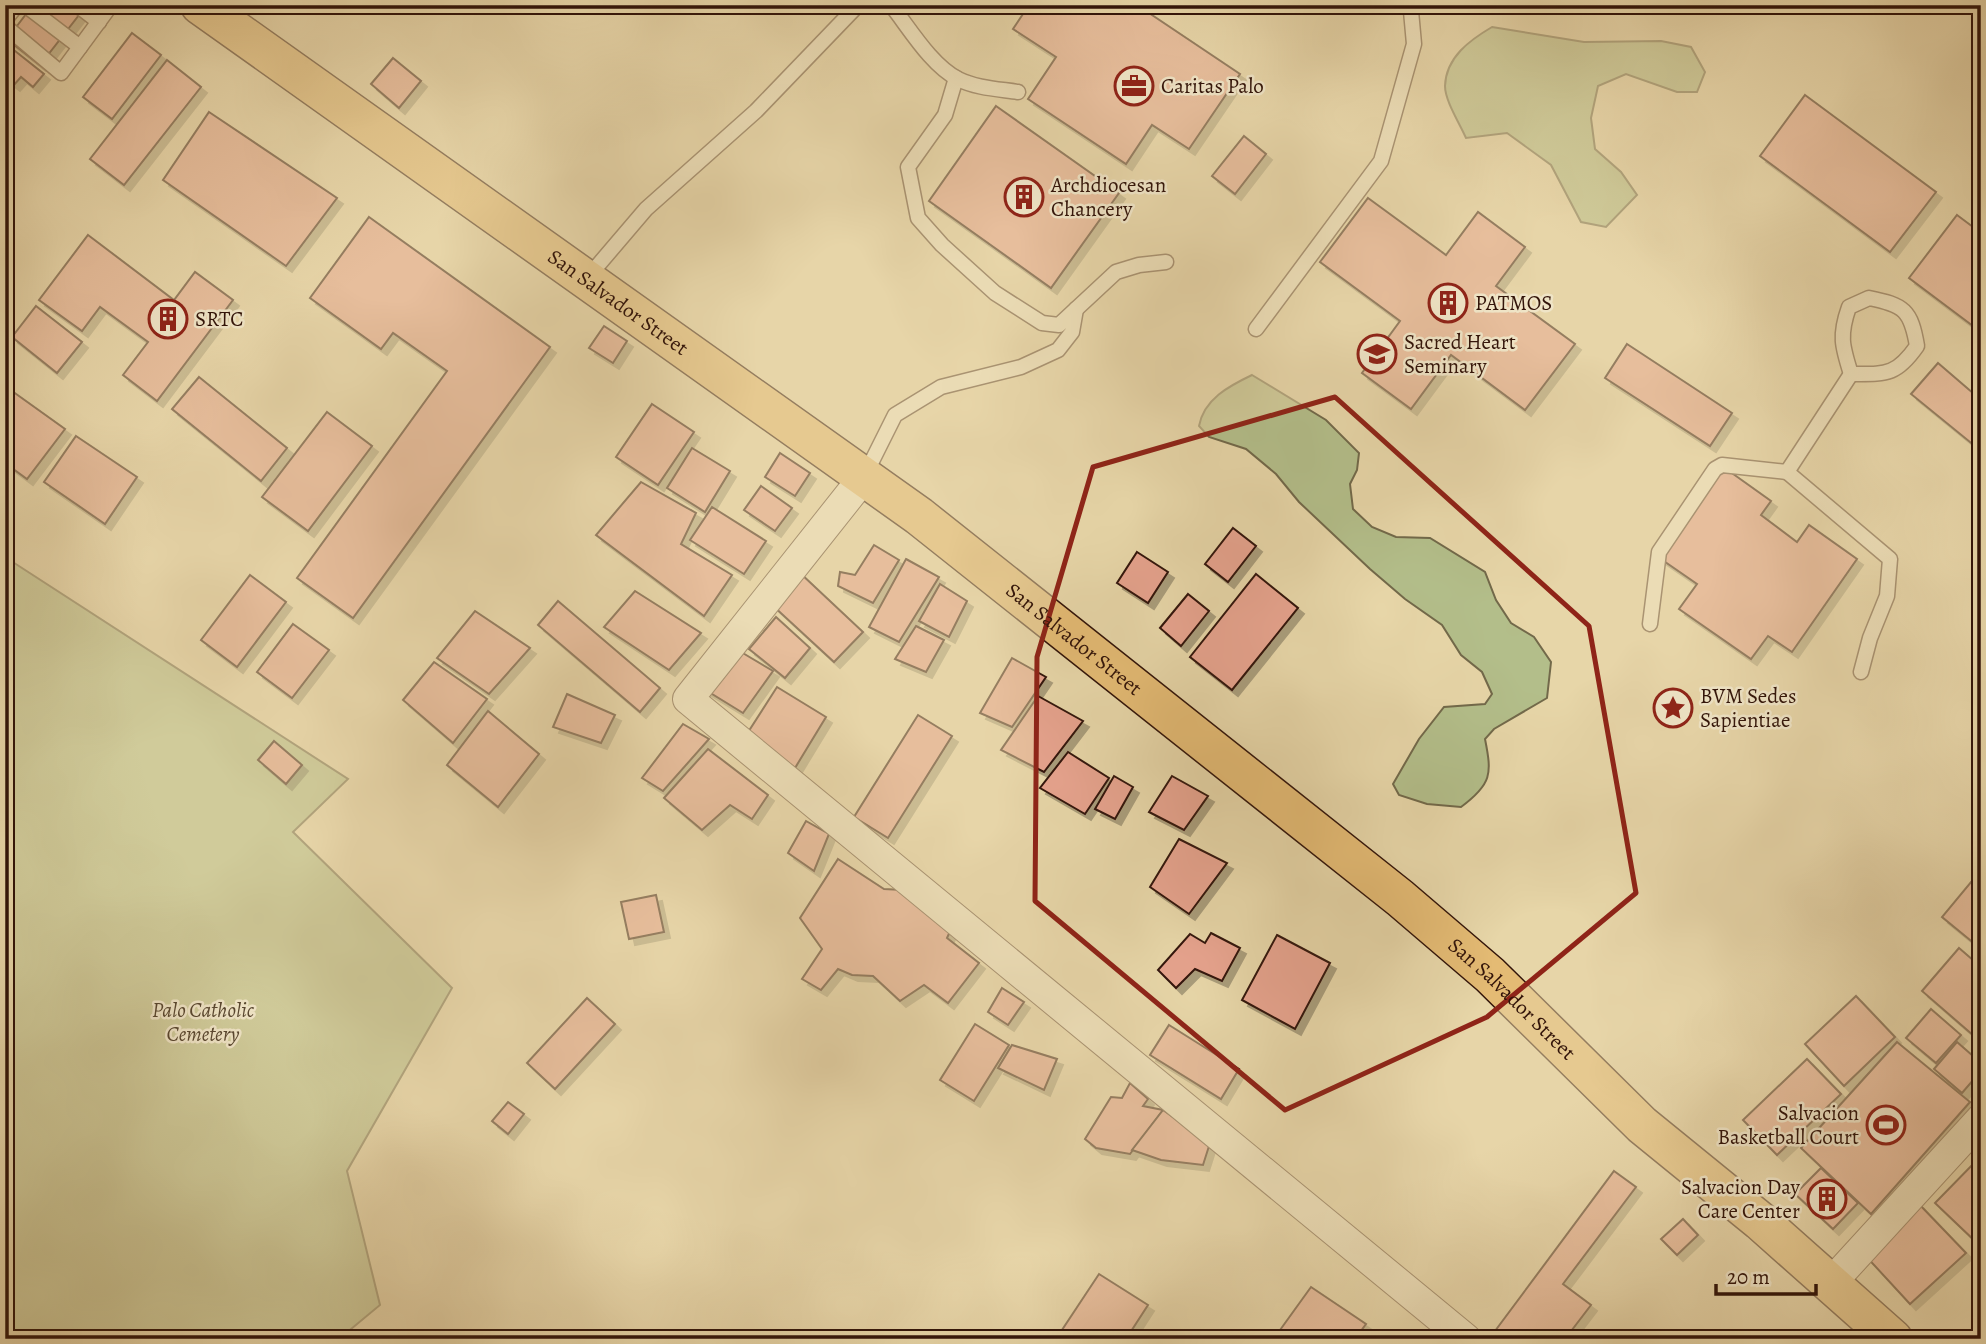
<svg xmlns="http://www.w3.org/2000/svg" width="1986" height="1344" viewBox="0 0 1986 1344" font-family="Alegreya,serif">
<defs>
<filter id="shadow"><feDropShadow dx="6" dy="6" stdDeviation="0" flood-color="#0004"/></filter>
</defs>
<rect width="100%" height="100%" fill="#e7d6a8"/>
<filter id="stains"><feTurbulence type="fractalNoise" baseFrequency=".00286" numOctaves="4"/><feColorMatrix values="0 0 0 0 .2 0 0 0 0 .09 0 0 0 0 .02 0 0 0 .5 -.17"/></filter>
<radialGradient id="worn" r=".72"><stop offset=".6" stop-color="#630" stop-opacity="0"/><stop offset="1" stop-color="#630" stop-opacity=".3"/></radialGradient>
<g fill="#b3be8a" stroke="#72694a" stroke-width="2">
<path d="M1492 27 1584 42 1661 41 1691 47 1705 72 1697 92H1677L1626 74 1598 86 1591 118 1595 149 1621 172 1637 195 1606 227 1581 222 1551 165 1507 133 1466 138C1460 124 1445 101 1445 86 1446 57 1470 40 1492 27Z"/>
<path d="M1252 375 1326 420 1359 453 1357 470 1350 484 1353 509 1372 527 1396 537 1430 538 1485 572 1496 600 1511 623 1534 637 1551 662 1547 698 1494 729 1485 739C1492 774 1492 784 1461 807L1427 804 1399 795 1393 784 1419 739 1444 707 1485 704 1492 694 1482 672 1461 655 1442 625 1405 599 1370 569 1299 502 1276 474 1246 449 1209 437 1199 426C1204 399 1229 386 1252 375Z"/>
<polygon points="5,557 348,779 293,832 452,988 347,1171 380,1305 339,1339 5,1339"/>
</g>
<g fill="#e6a38e" stroke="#321409" stroke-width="2" filter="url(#shadow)">
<polygon points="33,5 86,6 40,65 7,39"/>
<polygon points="1029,5 1137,5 1240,74 1189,149 1152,125 1126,164 1028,99 1056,57 1013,29"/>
<polygon points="132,33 161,55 112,119 83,97"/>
<polygon points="5,43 44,74 33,87 21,77 14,85 5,78"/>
<polygon points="393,58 421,81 399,108 371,84"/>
<polygon points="167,60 201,87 124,185 90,159"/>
<polygon points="1805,95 1936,192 1890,252 1760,156"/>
<polygon points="996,106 1119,193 1051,288 929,201"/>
<polygon points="209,112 337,198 286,266 163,180"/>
<polygon points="1244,136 1266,154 1235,194 1212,176"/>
<polygon points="1368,198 1446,255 1478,212 1525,247 1496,286 1575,344 1525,410 1451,355 1411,409 1362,373 1400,321 1320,262"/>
<polygon points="1957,215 1981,233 1981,332 1909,278"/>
<polygon points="369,217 550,347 353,618 297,578 447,371 393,333 381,349 310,298"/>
<polygon points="88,235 174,300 195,272 233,300 157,401 123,375 148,342 100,307 82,331 39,300"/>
<polygon points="36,306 82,342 57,373 12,337"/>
<polygon points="604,326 627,341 613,363 589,348"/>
<polygon points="1627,344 1732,413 1710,446 1605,378"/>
<polygon points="1938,363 1981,400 1981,451 1911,394"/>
<polygon points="199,377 287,448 261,481 172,409"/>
<polygon points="5,386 65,429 27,479 5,463"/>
<polygon points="652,404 694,432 658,485 616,457"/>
<polygon points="327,412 372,446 308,531 262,497"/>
<polygon points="76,436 137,477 105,524 44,482"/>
<polygon points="692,448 730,471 705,512 667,488"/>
<polygon points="780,453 810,473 795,496 765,477"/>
<polygon points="1722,466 1771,501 1761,515 1797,542 1809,525 1857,559 1792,652 1768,636 1751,659 1679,609 1697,584 1658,557"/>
<polygon points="641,482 696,513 681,544 732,575 704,616 596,535"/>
<polygon points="761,486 792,508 775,531 744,510"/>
<polygon points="712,507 766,541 744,574 690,540"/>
<polygon points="1233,528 1256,546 1228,582 1205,564"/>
<polygon points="874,545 899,560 873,603 838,586 840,572 855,575"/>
<polygon points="1137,552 1168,572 1148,603 1117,583"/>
<polygon points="906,559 939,577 899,642 869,627"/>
<polygon points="799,572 863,632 834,662 771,604"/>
<polygon points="1256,574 1298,608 1232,690 1190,657"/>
<polygon points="250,575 286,602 237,667 201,640"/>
<polygon points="940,584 967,601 949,637 919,621"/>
<polygon points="635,591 701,633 669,670 604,627"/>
<polygon points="1188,594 1209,611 1181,646 1160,628"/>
<polygon points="558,601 660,688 640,712 538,625"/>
<polygon points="475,611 530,648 489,694 437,658"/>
<polygon points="776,617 810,648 785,678 749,649"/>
<polygon points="293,624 329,650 292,698 257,672"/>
<polygon points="916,626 944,640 926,672 895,659"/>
<polygon points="736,649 773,671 743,713 704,689"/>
<polygon points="1012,658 1046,677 1012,727 980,713"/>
<polygon points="434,662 487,699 453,743 403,700"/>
<polygon points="777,687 826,717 795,768 745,737"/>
<polygon points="567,694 615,715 601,743 553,727"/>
<polygon points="1038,696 1083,721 1044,772 1001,750"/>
<polygon points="488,711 539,754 498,807 447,765"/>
<polygon points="918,715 952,736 888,838 854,817"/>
<polygon points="683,724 709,739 663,791 642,778"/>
<polygon points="274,741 302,765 286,784 258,760"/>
<polygon points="708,749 768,795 752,819 730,805 702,830 664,798"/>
<polygon points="1068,752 1109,778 1085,814 1040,788"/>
<polygon points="1114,776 1133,787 1115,819 1095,809"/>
<polygon points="1172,776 1208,796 1184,830 1149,812"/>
<polygon points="806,821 829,834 814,871 788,853"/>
<polygon points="1179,839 1227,863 1189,914 1150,887"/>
<polygon points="838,859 884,889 903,890 953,925 947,938 979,963 948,1003 924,985 900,1001 873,976 852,975 838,969 821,990 802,979 822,949 800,918"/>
<polygon points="1981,870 1981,949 1942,917"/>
<polygon points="656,895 664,932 629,939 621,902"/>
<polygon points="1211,933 1240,948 1222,981 1195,969 1176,988 1158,970 1190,934 1205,943"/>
<polygon points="1277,935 1330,963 1295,1029 1242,1000"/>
<polygon points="1959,948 1981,967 1981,1042 1922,991"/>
<polygon points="1002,988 1024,1002 1008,1025 988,1012"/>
<polygon points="1856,996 1895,1037 1844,1086 1805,1044"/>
<polygon points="587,998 615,1024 555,1089 527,1063"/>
<polygon points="1931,1009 1961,1035 1936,1063 1906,1038"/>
<polygon points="975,1024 1009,1045 974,1101 940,1080"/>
<polygon points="1169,1025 1239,1069 1221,1099 1150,1055"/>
<polygon points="1897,1042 1970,1102 1871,1214 1801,1148"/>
<polygon points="1957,1042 1981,1063 1981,1071 1962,1093 1934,1069"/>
<polygon points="1012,1045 1057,1059 1044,1090 998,1068"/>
<polygon points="1807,1059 1841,1094 1777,1155 1743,1120"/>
<polygon points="1130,1083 1148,1099 1143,1106 1163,1110 1130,1154 1096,1148 1085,1139 1111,1097 1122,1098"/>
<polygon points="508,1102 524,1114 508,1134 492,1121"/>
<polygon points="1163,1110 1210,1143 1203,1165 1161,1160 1132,1150"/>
<polygon points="1981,1156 1981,1237 1976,1242 1935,1203"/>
<polygon points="1821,1168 1858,1203 1833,1229 1795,1194"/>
<polygon points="1614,1171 1636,1187 1563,1284 1591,1305 1565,1339 1505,1339 1495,1331"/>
<polygon points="1918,1203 1966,1253 1910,1304 1863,1253"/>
<polygon points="1683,1219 1698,1235 1677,1255 1661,1239"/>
<polygon points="1099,1274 1148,1305 1126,1339 1056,1339"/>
<polygon points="1311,1287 1366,1324 1355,1339 1275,1337"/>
</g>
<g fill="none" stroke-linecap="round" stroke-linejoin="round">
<defs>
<g id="service">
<polyline points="25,5 80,47"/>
<polyline points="77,5 99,22"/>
<path d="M891 5C910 29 931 65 958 79 976 88 998 89 1018 92"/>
<polyline points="5,20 17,5"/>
<polyline points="5,26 61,73 111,5"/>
<polyline points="956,78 945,115 908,167 918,218 942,245 995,293 1042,323 1059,325 1116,272 1139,265 1166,262"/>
<polyline points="588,277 646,209 756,111 858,5"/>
<path d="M1869 298C1904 305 1911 310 1917 346 1896 376 1886 374 1851 374 1842 346 1839 335 1849 307Z"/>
<polyline points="1256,329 1381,161 1414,44 1411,11 1404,5"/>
<polyline points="1851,374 1787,472 1890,559 1887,596 1870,638 1861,672"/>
<polyline points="864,477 895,415 941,387 1021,367 1058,350 1072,332 1076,309"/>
<polyline points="1650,624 1659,552 1715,469 1722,465 1787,472"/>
</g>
<g id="minor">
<polyline points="864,477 688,699 1466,1339"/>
<polyline points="1831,1283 1981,1119"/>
</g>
<g id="trunk">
<path id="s1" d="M200 5 919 516 1400 898 1490 975 1642 1125 1760 1221 1893 1339"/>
</g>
</defs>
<use href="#service" stroke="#5f4431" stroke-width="17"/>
<use href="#minor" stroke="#5f4431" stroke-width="32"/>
<use href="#trunk" stroke="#321409" stroke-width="41"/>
<use href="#service" stroke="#efe4c6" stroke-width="14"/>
<use href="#minor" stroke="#efe4c6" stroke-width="30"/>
<use href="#trunk" stroke="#e4bb74" stroke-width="38"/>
</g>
<path d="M0 0H1986V1344H0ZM1335 397 1589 626 1636 893 1487 1017 1285 1110 1035 901 1037 657 1093 467Z" fill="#e7d6a8" fill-opacity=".55" fill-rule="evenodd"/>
<path fill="none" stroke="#8f2418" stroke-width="5" stroke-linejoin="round" d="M1335 397 1589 626 1636 893 1487 1017 1285 1110 1035 901 1037 657 1093 467Z"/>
<defs>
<symbol id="office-ring" viewBox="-11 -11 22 22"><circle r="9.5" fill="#efe4c6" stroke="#8f2418" stroke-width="1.5"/><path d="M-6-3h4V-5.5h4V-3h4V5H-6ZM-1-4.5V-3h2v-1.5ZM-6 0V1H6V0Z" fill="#8f2418"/></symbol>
<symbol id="building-ring" viewBox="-11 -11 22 22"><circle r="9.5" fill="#efe4c6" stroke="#8f2418" stroke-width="1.5"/><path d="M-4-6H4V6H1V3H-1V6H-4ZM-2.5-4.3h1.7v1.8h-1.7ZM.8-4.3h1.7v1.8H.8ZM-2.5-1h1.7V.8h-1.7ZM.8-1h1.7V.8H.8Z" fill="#8f2418"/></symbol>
<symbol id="school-ring" viewBox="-11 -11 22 22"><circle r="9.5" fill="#efe4c6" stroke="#8f2418" stroke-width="1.5"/><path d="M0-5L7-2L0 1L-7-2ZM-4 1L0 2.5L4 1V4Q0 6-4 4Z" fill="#8f2418"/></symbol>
<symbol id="sight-ring" viewBox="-11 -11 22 22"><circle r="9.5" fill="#efe4c6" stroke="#8f2418" stroke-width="1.5"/><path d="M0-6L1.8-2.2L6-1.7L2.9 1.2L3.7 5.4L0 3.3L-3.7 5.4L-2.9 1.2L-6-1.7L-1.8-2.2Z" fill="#8f2418"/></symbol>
<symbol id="stadium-ring" viewBox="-11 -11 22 22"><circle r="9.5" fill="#efe4c6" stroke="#8f2418" stroke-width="1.5"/><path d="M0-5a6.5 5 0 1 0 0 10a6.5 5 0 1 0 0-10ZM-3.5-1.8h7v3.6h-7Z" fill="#8f2418"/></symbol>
</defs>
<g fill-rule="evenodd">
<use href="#office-ring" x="1112" y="64" width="44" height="44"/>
<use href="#building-ring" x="1002" y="175" width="44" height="44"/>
<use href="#building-ring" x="1426" y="281" width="44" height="44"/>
<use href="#building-ring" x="146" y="297" width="44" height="44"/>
<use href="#school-ring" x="1355" y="332" width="44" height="44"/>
<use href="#sight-ring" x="1651" y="686" width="44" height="44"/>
<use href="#stadium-ring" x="1864" y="1103" width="44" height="44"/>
<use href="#building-ring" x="1805" y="1177" width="44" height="44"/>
</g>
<g text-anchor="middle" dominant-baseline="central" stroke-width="5" stroke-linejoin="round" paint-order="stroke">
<g font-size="21" fill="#321409" stroke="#efe4c6" text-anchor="start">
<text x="1161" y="86">Caritas Palo</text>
<text x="1051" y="185">Archdiocesan<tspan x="1051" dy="24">Chancery</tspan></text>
<text x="1475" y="303">PATMOS</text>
<text x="195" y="319">SRTC</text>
<text x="1404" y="342">Sacred Heart<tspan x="1404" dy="24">Seminary</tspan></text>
<text x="1700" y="696">BVM Sedes<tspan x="1700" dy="24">Sapientiae</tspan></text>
<text x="1859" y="1113" text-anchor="end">Salvacion<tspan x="1859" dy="24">Basketball Court</tspan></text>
<text x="1800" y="1187" text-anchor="end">Salvacion Day<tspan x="1800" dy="24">Care Center</tspan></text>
</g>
<g font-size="21" fill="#321409" stroke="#efe4c6">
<text stroke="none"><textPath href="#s1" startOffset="513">San Salvador Street</textPath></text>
<text stroke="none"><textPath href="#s1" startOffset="1080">San Salvador Street</textPath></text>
<text stroke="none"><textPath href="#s1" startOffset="1647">San Salvador Street</textPath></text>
</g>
<g font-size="21" font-style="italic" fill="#594730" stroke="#efe4c6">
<text x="203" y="1010">Palo Catholic<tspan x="203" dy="24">Cemetery</tspan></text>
</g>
</g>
<rect width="1986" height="1344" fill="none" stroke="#e7d6a8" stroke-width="28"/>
<rect x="7" y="7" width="1972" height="1330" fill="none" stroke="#321409" stroke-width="3.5"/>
<rect x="14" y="14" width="1958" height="1316" fill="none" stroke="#321409" stroke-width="2"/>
<path d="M1716 1284v10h100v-10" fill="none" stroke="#321409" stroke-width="3.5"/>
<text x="1727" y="1284" font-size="21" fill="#321409" stroke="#efe4c6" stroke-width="5" paint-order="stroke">20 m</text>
<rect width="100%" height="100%" filter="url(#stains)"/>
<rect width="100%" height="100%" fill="url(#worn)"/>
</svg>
